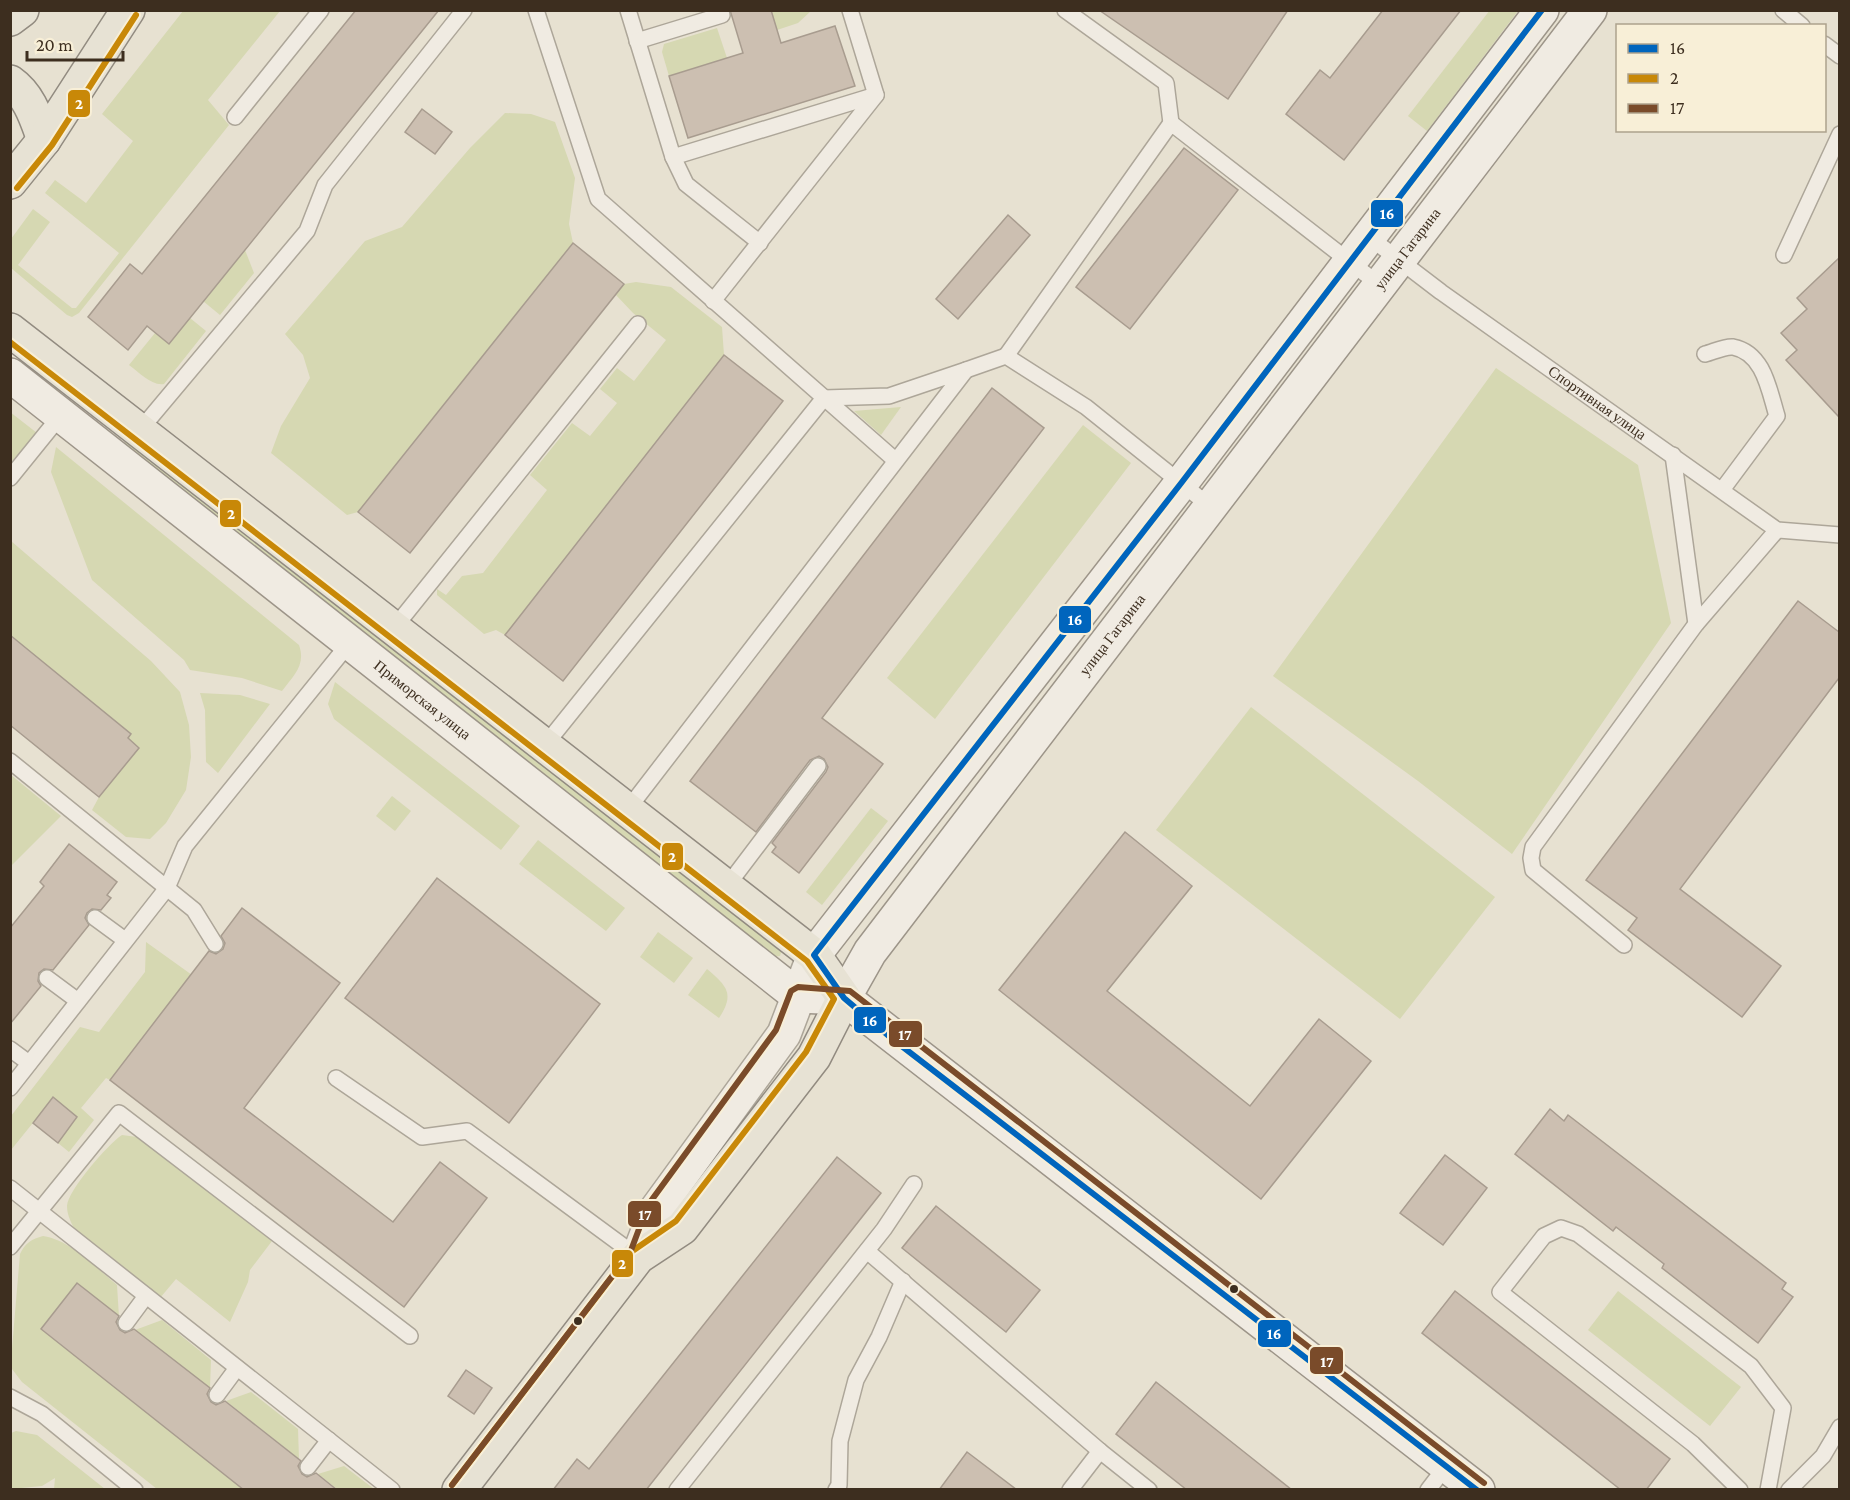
<svg xmlns="http://www.w3.org/2000/svg" width="1850" height="1500" viewBox="0 0 1850 1500" font-family="'Crimson Pro',serif">
<rect width="100%" height="100%" fill="#e7e1d1"/>
<g fill="#d6d8b2">
<polygon points="1490,10 1518,11 1427,131 1408,116"/>
<polygon points="183,11 280,11 208,100 229,125 79,313 72,317 67,315 11,268 11,239 33,209 50,222 18,265 72,308 76,308 119,253 45,193 55,180 86,203 133,141 102,114"/>
<polygon points="771,11 811,11 798,23 777,30"/>
<polygon points="717,28 727,58 669,76 662,52 664,44"/>
<polygon points="505,113 531,114 555,122 575,178 569,224 573,243 358,512 347,515 271,453 281,426 310,378 303,355 285,334 365,241 402,227 470,148"/>
<polygon points="245,250 254,273 220,315 203,301"/>
<polygon points="636,282 671,287 722,327 724,355 505,635 496,630 484,634 437,595 437,589 446,595 462,576 483,573 547,490 530,475 572,423 590,436 617,403 600,389 617,368 634,381 666,340 633,313 616,295 624,284"/>
<path d="M190 318 206 331 164 384C151 386 139 372 129 365L155 333Z"/>
<polygon points="1496,368 1638,465 1671,623 1512,854 1418,781 1273,676"/>
<polygon points="901,407 881,435 854,411"/>
<polygon points="10,412 37,433 11,462 10,462"/>
<polygon points="1083,425 1131,463 935,719 887,678"/>
<polygon points="132,434 782,949 780,956 771,957 122,446"/>
<path d="M56 447 299 645C306 665 294 675 282 691L242 678 190 670 184 660 92 580 51 472Z"/>
<polygon points="11,541 151,661 180,692 189,725 191,757 186,790 166,823 150,839 126,837 92,810 99,797 139,748 128,738 131,734 35,656 10,641 14,638 10,635"/>
<polygon points="335,682 520,826 501,850 334,719 328,704"/>
<polygon points="200,693 240,695 270,704 218,773 206,762 205,710"/>
<polygon points="1251,707 1495,897 1400,1019 1156,830"/>
<polygon points="11,775 61,816 11,866"/>
<polygon points="392,796 411,811 395,831 376,816"/>
<polygon points="871,808 888,821 822,905 806,892"/>
<polygon points="538,840 625,908 606,931 519,864"/>
<polygon points="658,932 693,958 674,983 640,957"/>
<polygon points="146,942 192,975 110,1080 106,1078 81,1108 94,1120 69,1152 58,1143 77,1117 53,1098 11,1150 11,1116 80,1027 99,1032 145,972"/>
<path d="M707 969C727 986 735 994 719 1018L688 995Z"/>
<path d="M122 1135 137 1137 272 1241 250 1270 248 1282 230 1322 176 1279 160 1298 76 1232C72 1224 67 1216 67 1206 68 1190 108 1144 122 1135Z"/>
<path d="M43 1236C71 1240 96 1268 117 1285L119 1317 77 1284 41 1329 244 1489H157L22 1382 12 1369 11 1360 20 1254C25 1243 32 1239 43 1236Z"/>
<polygon points="1618,1291 1741,1387 1710,1426 1588,1330"/>
<polygon points="162,1320 211,1360 210,1388 135,1330"/>
<polygon points="251,1392 298,1429 299,1459 226,1401"/>
<polygon points="16,1431 37,1435 105,1489 54,1489 55,1478 42,1486 11,1489 11,1433"/>
<polygon points="344,1466 374,1489 337,1489 318,1474"/>
</g>
<g fill="#ccbfb1" stroke="#a89c8f" stroke-width="1.5">
<polygon points="356,10 439,10 169,344 147,326 128,350 88,317 130,264 142,274"/>
<polygon points="730,10 771,10 781,43 835,26 855,86 688,138 669,76 743,53"/>
<polygon points="1099,10 1288,10 1228,99"/>
<polygon points="1383,10 1461,10 1344,160 1286,114 1320,70 1330,78"/>
<polygon points="422,109 452,132 435,154 405,132"/>
<polygon points="1184,148 1238,190 1130,329 1076,287"/>
<polygon points="1008,215 1030,235 958,319 936,299"/>
<polygon points="573,243 624,284 410,553 358,512"/>
<polygon points="1839,258 1839,417 1786,360 1797,350 1781,333 1807,309 1797,298"/>
<polygon points="724,355 783,401 563,681 505,635"/>
<polygon points="992,388 1044,428 822,718 883,764 799,873 772,852 776,847 772,843 826,772 828,767 824,759 819,756 810,760 756,832 690,781"/>
<polygon points="1798,601 1839,632 1839,678 1680,889 1781,966 1742,1017 1628,930 1637,918 1586,880"/>
<polygon points="10,635 131,734 128,738 139,748 99,797 10,725"/>
<polygon points="1125,832 1192,886 1107,991 1250,1106 1319,1019 1371,1061 1261,1199 999,990"/>
<polygon points="69,844 117,882 107,895 111,898 101,910 92,909 87,913 85,918 89,925 53,970 44,969 39,973 38,981 41,986 10,1024 10,928 44,886 40,882"/>
<polygon points="437,878 600,1004 509,1123 345,998"/>
<polygon points="242,908 340,983 244,1108 393,1222 440,1162 487,1198 404,1307 110,1080 209,951 216,954 223,949 225,943 221,936"/>
<polygon points="53,1097 77,1117 58,1143 33,1123"/>
<polygon points="1550,1109 1564,1121 1568,1115 1786,1283 1782,1289 1793,1297 1758,1343 1662,1268 1664,1264 1616,1227 1613,1231 1515,1154"/>
<polygon points="1445,1155 1487,1188 1443,1245 1400,1213"/>
<polygon points="837,1157 881,1193 646,1490 553,1490 577,1459 589,1469"/>
<polygon points="936,1206 1040,1290 1006,1332 902,1248"/>
<polygon points="77,1283 119,1316 116,1322 120,1330 125,1333 134,1329 210,1388 207,1394 211,1402 216,1405 225,1401 301,1461 298,1466 302,1474 307,1477 316,1473 337,1490 244,1490 41,1329"/>
<polygon points="1455,1291 1670,1459 1646,1490 1621,1490 1422,1333"/>
<polygon points="466,1370 492,1388 474,1414 448,1396"/>
<polygon points="1156,1382 1292,1490 1187,1490 1116,1434"/>
<polygon points="967,1452 1017,1490 939,1490"/>
</g>
<g fill="none" stroke-linecap="round" stroke-linejoin="round">
<defs>
<g id="service">
<polyline points="536,10 598,199 895,460"/>
<polyline points="628,10 673,157 686,184 760,243"/>
<polyline points="1065,10 1166,83 1171,123"/>
<polyline points="1783,10 1802,26"/>
<polyline points="637,41 722,15"/>
<polyline points="1824,44 1840,56"/>
<polyline points="235,117 321,10"/>
<polyline points="673,157 876,95"/>
<path id="s1" d="M1369 237 1441 292 1777 530 1840 535"/>
<polyline points="1784,255 1840,134"/>
<polyline points="713,301 876,95 850,10"/>
<path d="M1705 354C1713 352 1725 346 1733 347 1764 353 1769 390 1777 416L1722 490"/>
<polyline points="1006,356 1171,123 1381,286"/>
<polyline points="966,370 1006,356 1086,407 1211,507"/>
<polyline points="140,430 307,231 325,185 464,10"/>
<polyline points="1673,455 1696,624"/>
<polyline points="10,478 61,415"/>
<polyline points="394,628 638,324"/>
<polyline points="545,745 824,398 889,396 966,370 628,809"/>
<polyline points="10,761 194,910 215,944"/>
<polyline points="727,886 818,766"/>
<polyline points="95,918 125,940"/>
<polyline points="1624,945 1533,870 1531,858 1533,847 1696,624 1777,530"/>
<polyline points="47,978 78,1001"/>
<polyline points="10,1049 29,1063"/>
<polyline points="336,1078 422,1137 467,1131 638,1257"/>
<polyline points="10,1088 167,888 185,846 351,641"/>
<polyline points="10,1188 392,1490"/>
<polyline points="10,1247 119,1113 410,1336"/>
<polyline points="867,1251 1100,1451 1149,1490"/>
<polyline points="126,1323 146,1296"/>
<polyline points="217,1395 237,1368"/>
<polyline points="10,1397 42,1414 135,1490"/>
<polyline points="308,1467 329,1440"/>
<polyline points="677,1490 884,1229 914,1184"/>
<polyline points="836,1490 839,1485 840,1441 856,1380 879,1337 903,1281"/>
<polyline points="1070,1490 1100,1451"/>
<polyline points="1428,1490 1447,1465"/>
<polyline points="1740,1490 1693,1444 1500,1292 1544,1236 1561,1228 1578,1234 1751,1366 1783,1408 1768,1490"/>
<polyline points="1789,1490 1823,1456 1840,1427"/>
</g>
<polyline id="tertiary" points="638,1257 656,1210 784,1034 814,955"/>
<g id="secondary">
<path id="s2" d="M10 375 798 996 844 998 1478 1490"/>
<polyline points="814,955 1182,482 1542,10"/>
<path id="s3" d="M844 998 870 952 1590 10"/>
</g>
<g id="primary">
<polyline points="10,19 22,10"/>
<path d="M10 82C30 96 36 118 44 140"/>
<polyline points="10,182 44,140 128,10"/>
<polyline points="10,330 814,955 844,998 814,1057 682,1228 638,1257 459,1490"/>
</g>
</defs>
<use href="#service" stroke="#ada699" stroke-width="18"/>
<use href="#tertiary" stroke="#ada699" stroke-width="36"/>
<use href="#secondary" stroke="#9d9589" stroke-width="36"/>
<use href="#primary" stroke="#928b80" stroke-width="36"/>
<use href="#service" stroke="#f0ebe2" stroke-width="15"/>
<use href="#tertiary" stroke="#f0ebe2" stroke-width="33"/>
<use href="#secondary" stroke="#f0ebe2" stroke-width="33"/>
<use href="#primary" stroke="#e7e2d4" stroke-width="33"/>
<defs>
<polyline id="bus-1" points="1477,1490 890,1037 844,998 814,955 1182,482 1542,10"/>
<g id="bus-2">
<polyline points="17,188 52,145 136,15"/>
<polyline points="10,342 807,961 834,999 806,1052 676,1221 631,1252 452,1485"/>
</g>
<polyline id="bus-3" points="452,1485 630,1253 648,1205 776,1030 791,991 798,987 850,991 1484,1483"/>
</defs>
<use href="#bus-1" stroke="#f8efd7" stroke-width="10"/>
<use href="#bus-2" stroke="#f8efd7" stroke-width="10"/>
<use href="#bus-3" stroke="#f8efd7" stroke-width="10"/>
<use href="#bus-1" stroke="#0065bd" stroke-width="6"/>
<use href="#bus-2" stroke="#c88808" stroke-width="6"/>
<use href="#bus-3" stroke="#7a4b2a" stroke-width="6"/>
</g>
<g fill="#3d2e1f" stroke="#f8efd7" stroke-width="2">
<circle cx="1234" cy="1289" r="5"/>
<circle cx="578" cy="1321" r="5"/>
</g>
<g text-anchor="middle" dominant-baseline="central" stroke-width="5" stroke-linejoin="round" paint-order="stroke">
<g font-size="15" fill="#3d2e1f" stroke="#f8efd7">
<text stroke="none"><textPath href="#s3" startOffset="938">улица Гагарина</textPath></text>
<text stroke="none"><textPath href="#s1" startOffset="282">Спортивная улица</textPath></text>
<text stroke="none"><textPath href="#s3" startOffset="452">улица Гагарина</textPath></text>
<text stroke="none"><textPath href="#s2" startOffset="525">Приморская улица</textPath></text>
</g>
</g>
<g stroke="#f8efd7" stroke-width="2">
<rect x="67" y="89" width="24" height="29" rx="6" fill="#c88808"/>
<rect x="1370" y="199" width="34" height="29" rx="6" fill="#0065bd"/>
<rect x="219" y="499" width="23" height="29" rx="6" fill="#c88808"/>
<rect x="1058" y="605" width="34" height="29" rx="6" fill="#0065bd"/>
<rect x="661" y="842" width="23" height="29" rx="6" fill="#c88808"/>
<rect x="853" y="1006" width="34" height="28" rx="6" fill="#0065bd"/>
<rect x="888" y="1020" width="35" height="28" rx="6" fill="#7a4b2a"/>
<rect x="627" y="1200" width="35" height="28" rx="6" fill="#7a4b2a"/>
<rect x="611" y="1249" width="23" height="29" rx="6" fill="#c88808"/>
<rect x="1257" y="1319" width="35" height="29" rx="6" fill="#0065bd"/>
<rect x="1309" y="1346" width="35" height="29" rx="6" fill="#7a4b2a"/>
</g>
<g font-size="16" text-anchor="middle" font-weight="bold" fill="#fff">
<text x="79" y="109">2</text>
<text x="1387" y="219">16</text>
<text x="231" y="519">2</text>
<text x="1075" y="625">16</text>
<text x="672" y="862">2</text>
<text x="870" y="1026">16</text>
<text x="905" y="1040">17</text>
<text x="645" y="1220">17</text>
<text x="622" y="1269">2</text>
<text x="1274" y="1339">16</text>
<text x="1327" y="1367">17</text>
</g>
<rect width="1850" height="1500" fill="none" stroke="#3d2e1f" stroke-width="24"/>
<rect x="1616" y="24" width="210" height="108" fill="#f8efd7" stroke="#ada28d" stroke-width="1.5"/>
<rect x="1628" y="44" width="30" height="9" fill="#0065bd" stroke="#ada28d" stroke-width="1.5"/>
<text x="1670" y="54" font-size="18" fill="#3d2e1f">16</text>
<rect x="1628" y="74" width="30" height="9" fill="#c88808" stroke="#ada28d" stroke-width="1.5"/>
<text x="1670" y="84" font-size="18" fill="#3d2e1f">2</text>
<rect x="1628" y="104" width="30" height="9" fill="#7a4b2a" stroke="#ada28d" stroke-width="1.5"/>
<text x="1670" y="114" font-size="18" fill="#3d2e1f">17</text>
<path d="M27 51v9h96v-9" fill="none" stroke="#3d2e1f" stroke-width="3"/>
<text x="36" y="51" font-size="18" fill="#3d2e1f" stroke="#f8efd7" stroke-width="4.5" paint-order="stroke">20 m</text>
</svg>
